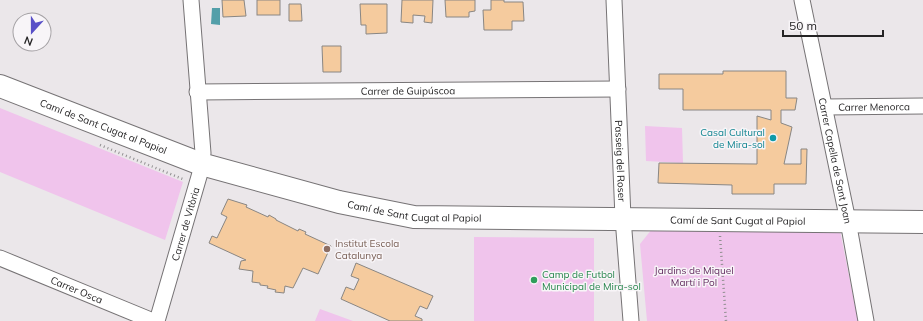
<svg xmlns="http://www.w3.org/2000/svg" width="923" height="321" viewBox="0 0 923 321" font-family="Mulish,sans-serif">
<rect width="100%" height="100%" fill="#ebe7ea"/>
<g fill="#f0c4ec">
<polygon points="0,108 183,182 165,240 0,172"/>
<polygon points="645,126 682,128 683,163 646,161"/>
<polygon points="652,229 840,231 858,321 647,321 640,244"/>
<polygon points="474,237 594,238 594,321 474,321"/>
<polygon points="320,309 353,321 315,321"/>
</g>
<polygon fill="#539fa9" points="212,8 220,8 220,25 211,24"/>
<g fill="#f5cb9e" stroke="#898683">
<polygon points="222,0 244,0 246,16 223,17"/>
<rect x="257" y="0" width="23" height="15"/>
<polygon points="402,0 433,0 432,23 424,22 425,16 413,15 413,23 401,22"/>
<polygon points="445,0 475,0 475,11 469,12 469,17 446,17"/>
<polygon points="491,0 504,0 504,2 523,2 524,21 512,21 512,30 484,30 483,10 491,10"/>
<polygon points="289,4 301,4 302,21 289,21"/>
<polygon points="360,4 387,4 387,33 366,34 366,25 361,25"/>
<polygon points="322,46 341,46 341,72 323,72"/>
<polygon points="723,71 786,71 786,98 797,98 795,110 781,110 781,123 792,127 784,164 801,164 801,149 807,149 806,184 774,184 774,194 732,194 732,185 658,183 659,163 757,164 757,116 771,120 771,110 683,110 683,89 659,89 659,74 723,74"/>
<polygon points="228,199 247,205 246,207 268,217 269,215 276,219 276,220 298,231 299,229 306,232 305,234 331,246 318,274 303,268 293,288 285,286 284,293 275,292 276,290 267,288 268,286 260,285 260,283 252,282 253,271 239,269 241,261 246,260 209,243 212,236 217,238 227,217 221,214"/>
<polygon points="356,263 433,296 427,309 420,306 415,316 422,319 422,321 390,321 341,299 346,287 354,290 359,279 351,276"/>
</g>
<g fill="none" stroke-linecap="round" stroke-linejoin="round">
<defs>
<g id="street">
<path id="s1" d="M614 0 623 218 631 321"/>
<path id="s2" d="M802 0 848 221 866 321"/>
<path id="s3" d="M197 92 618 89"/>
<path id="s4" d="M825 107 923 106"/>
<path id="s5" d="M0 258 153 321"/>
<path id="s6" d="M157 321 200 173 203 153 191 0"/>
</g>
<g id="secondary">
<path id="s7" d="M0 86 201 164 339 202 414 217 923 222"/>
</g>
</defs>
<use href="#street" stroke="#767375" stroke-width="17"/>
<use href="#secondary" stroke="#767375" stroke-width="24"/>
<g stroke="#929092" stroke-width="2.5" stroke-dasharray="1 3" stroke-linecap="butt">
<polyline points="100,145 185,180"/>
<polyline points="720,236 726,321"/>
</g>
<use href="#street" stroke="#fff" stroke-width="15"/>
<use href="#secondary" stroke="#fff" stroke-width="22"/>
</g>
<circle fill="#0f9aa8" stroke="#f8f5f8" stroke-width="1.5" cx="773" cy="138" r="4"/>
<circle fill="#8d6e63" stroke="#f8f5f8" stroke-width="1.5" cx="327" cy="249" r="4"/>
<circle fill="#2e9e5b" stroke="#f8f5f8" stroke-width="1.5" cx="534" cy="280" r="4"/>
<g text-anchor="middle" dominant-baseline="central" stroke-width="3" stroke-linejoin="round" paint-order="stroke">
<g font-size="10" fill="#252425" stroke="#f8f5f8">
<text stroke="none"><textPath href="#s3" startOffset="211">Carrer de Guipúscoa</textPath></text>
<text stroke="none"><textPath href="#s4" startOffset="49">Carrer Menorca</textPath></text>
<text stroke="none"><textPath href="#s7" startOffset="111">Camí de Sant Cugat al Papiol</textPath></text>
<text stroke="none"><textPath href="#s2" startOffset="164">Carrer Capella de Sant Joan</textPath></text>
<text stroke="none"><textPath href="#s1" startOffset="161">Passeig del Roser</textPath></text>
<text stroke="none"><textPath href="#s7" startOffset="435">Camí de Sant Cugat al Papiol</textPath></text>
<text stroke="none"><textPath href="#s7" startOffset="759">Camí de Sant Cugat al Papiol</textPath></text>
<text stroke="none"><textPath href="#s6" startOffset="101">Carrer de Vitòria</textPath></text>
<text stroke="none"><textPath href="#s5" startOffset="83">Carrer Osca</textPath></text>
</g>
<g font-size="10" fill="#0d838f" stroke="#f8f5f8" text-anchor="end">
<text x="765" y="132">Casal Cultural<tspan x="765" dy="12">de Mira-sol</tspan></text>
</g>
<g font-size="10" fill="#785e54" stroke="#f8f5f8" text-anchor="start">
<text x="335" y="243">Institut Escola<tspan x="335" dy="12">Catalunya</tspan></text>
</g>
<g font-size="10" fill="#622b5f" stroke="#f8f5f8">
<text x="694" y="270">Jardins de Miquel<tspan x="694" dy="12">Martí i Pol</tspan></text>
</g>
<g font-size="10" fill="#27864d" stroke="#f8f5f8" text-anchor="start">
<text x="542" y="274">Camp de Futbol<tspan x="542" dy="12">Municipal de Mira-sol</tspan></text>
</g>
</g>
<g transform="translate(32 32) rotate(201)"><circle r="19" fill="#f8f5f8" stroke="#a4a1a4"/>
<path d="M0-3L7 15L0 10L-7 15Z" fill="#584fc7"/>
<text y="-6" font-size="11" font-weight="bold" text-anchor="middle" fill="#252425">N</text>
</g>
<path d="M783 30v6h100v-6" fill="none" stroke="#252425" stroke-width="2"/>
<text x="789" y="30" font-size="12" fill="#252425" stroke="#f8f5f8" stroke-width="3" paint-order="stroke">50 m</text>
</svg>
